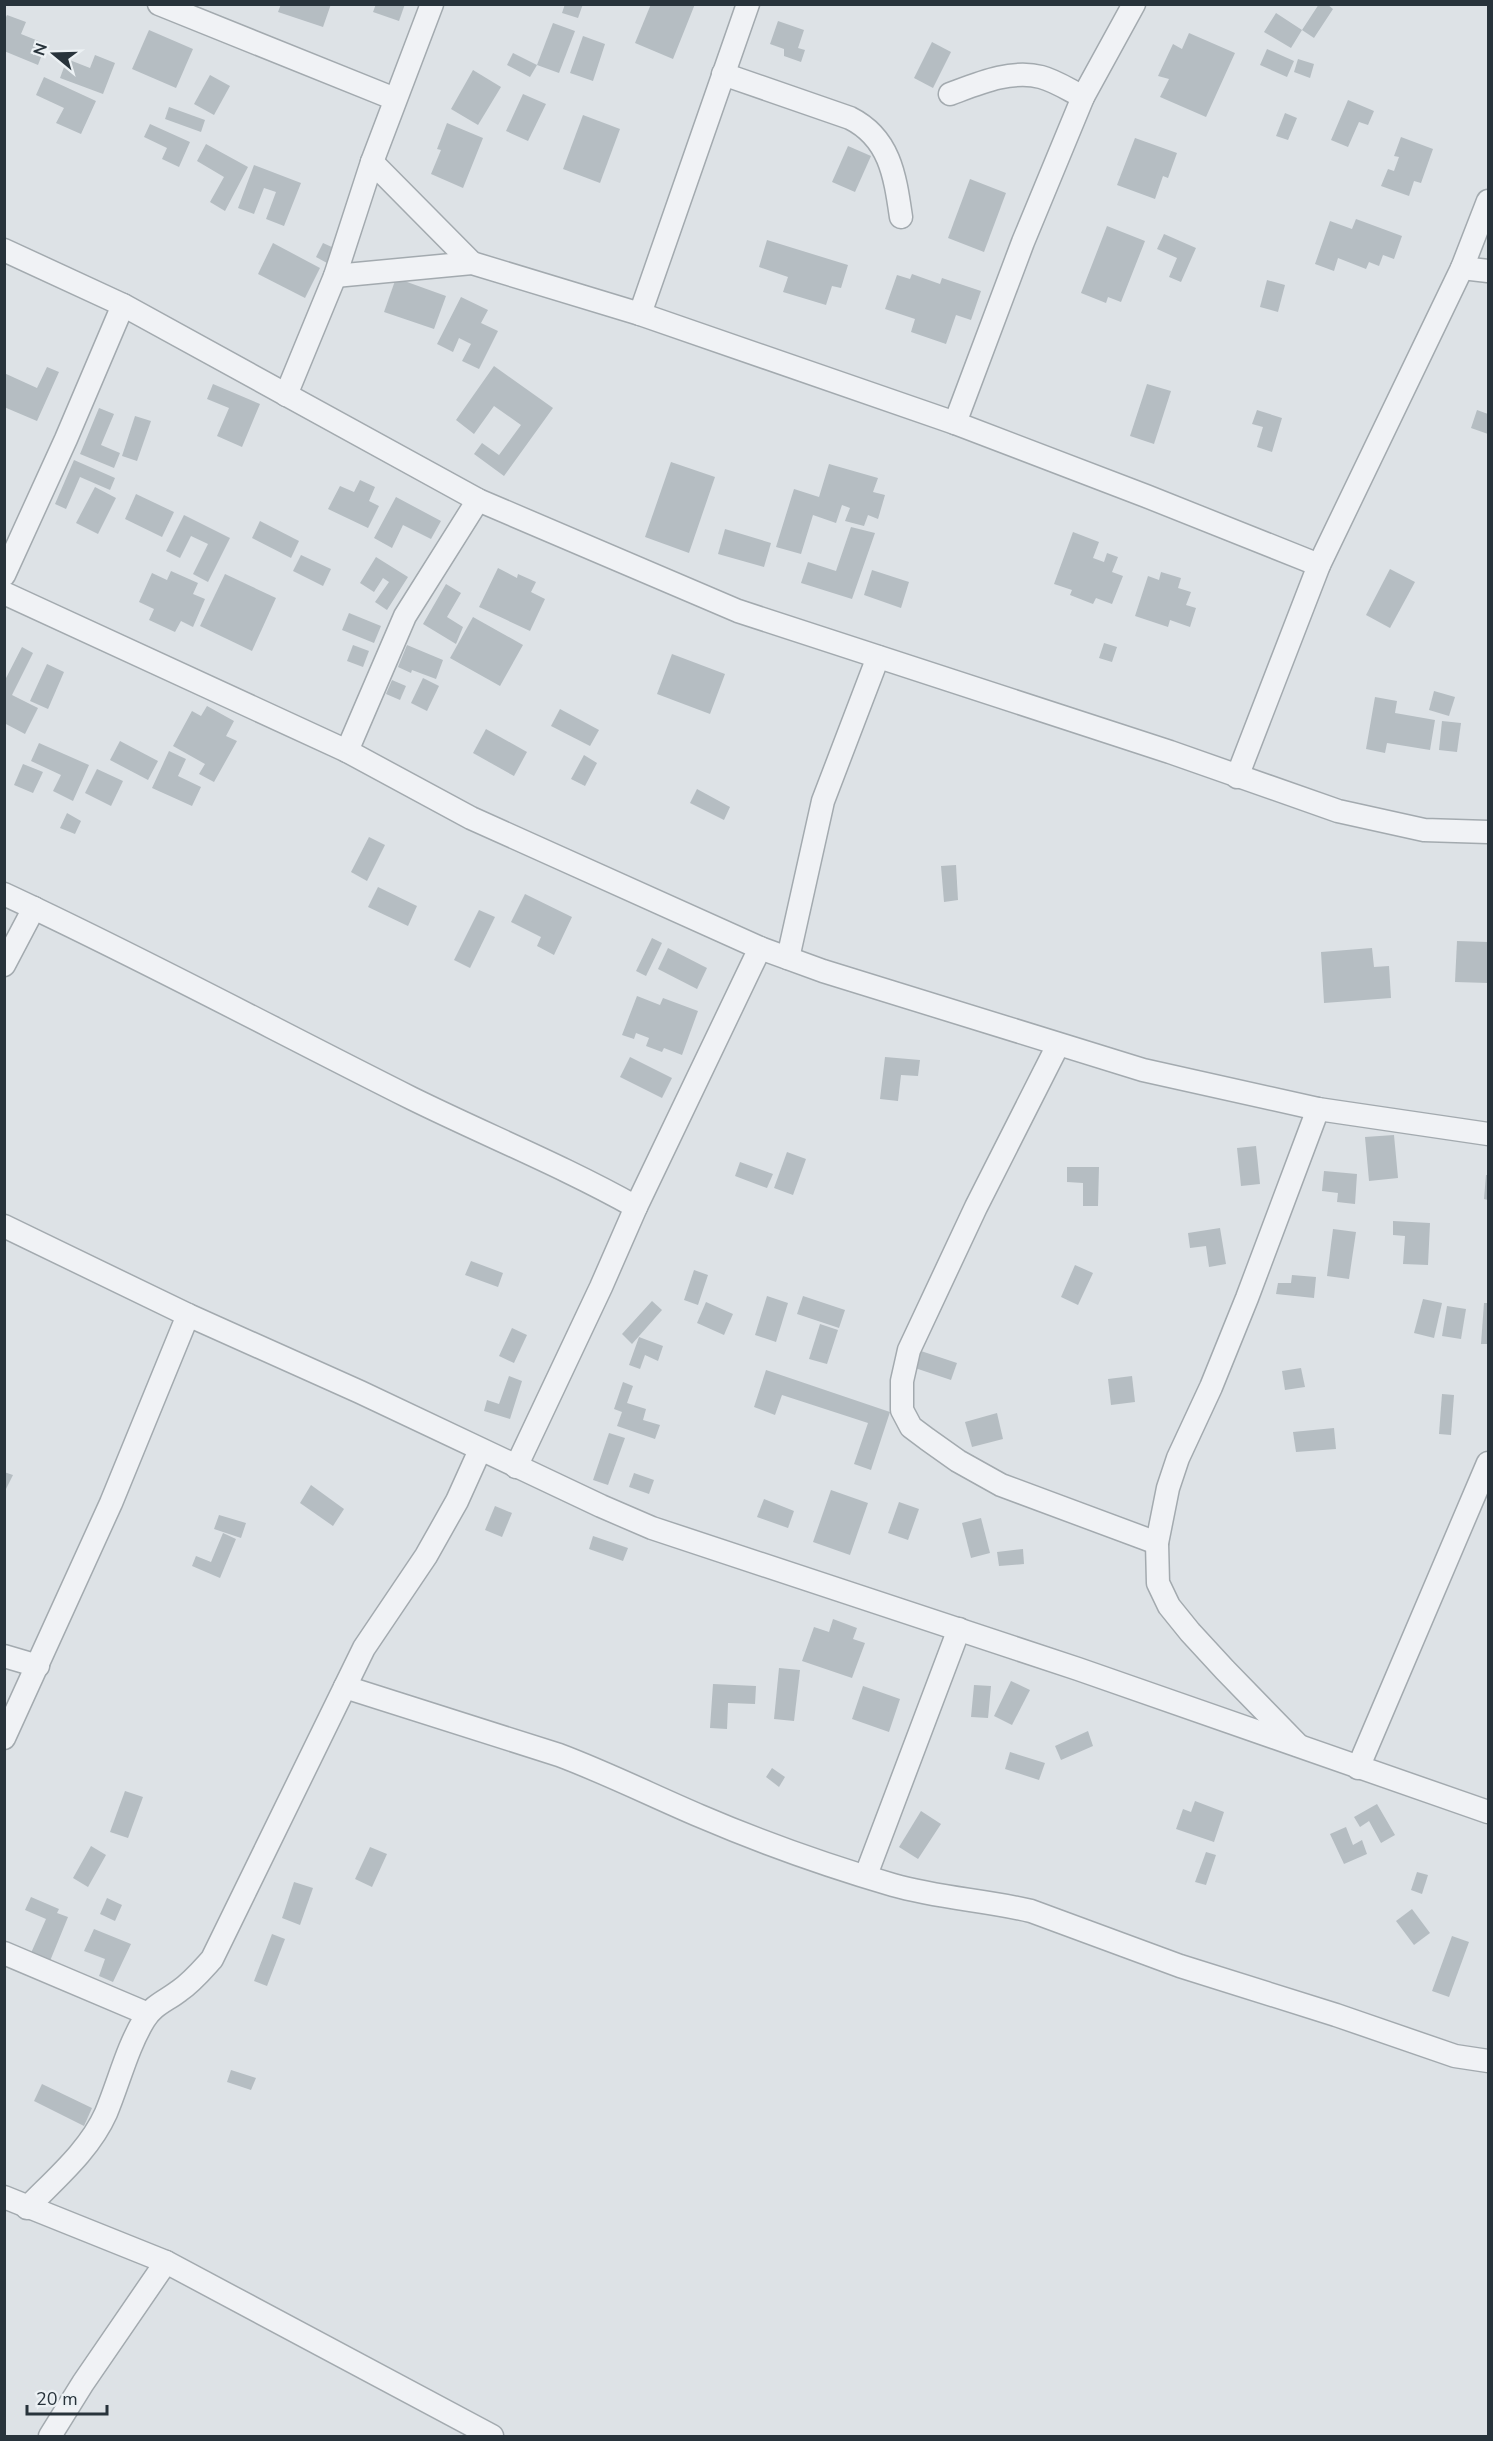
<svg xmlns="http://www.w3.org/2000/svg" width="1493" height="2441" viewBox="0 0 1493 2441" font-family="'Nunito Sans',sans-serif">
<rect width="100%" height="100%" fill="#dde2e6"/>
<g fill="#b5bdc2">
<polygon points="281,4 331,4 323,27 278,12"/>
<polygon points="376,4 405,4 399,21 373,12"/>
<polygon points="565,4 583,4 578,18 562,13"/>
<polygon points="651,4 695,4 673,59 635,43"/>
<polygon points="1319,4 1327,4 1333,9 1314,38 1302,30 1291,48 1264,32 1276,13 1302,30"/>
<polygon points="7,15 26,22 21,34 46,44 38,65 4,51 4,21"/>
<polygon points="778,21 804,30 798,48 805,50 801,62 784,56 784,49 770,44"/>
<polygon points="553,23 575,31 559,73 537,65"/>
<polygon points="149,30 193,49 176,88 132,69"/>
<polygon points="1189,33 1235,53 1206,117 1160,97 1169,79 1158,76 1173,44 1182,49"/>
<polygon points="583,36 605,44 593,81 570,73"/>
<polygon points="932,42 951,52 933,88 914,78"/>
<polygon points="1267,49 1294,61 1287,77 1260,65"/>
<polygon points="513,53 537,65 530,77 507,65"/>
<polygon points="95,55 115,63 103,94 60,78 67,59 90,68"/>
<polygon points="1298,59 1314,64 1310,78 1294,72"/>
<polygon points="473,70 501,87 478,125 451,109"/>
<polygon points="210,75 230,86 214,115 194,104"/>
<polygon points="44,77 96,101 81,134 56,123 64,108 36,95"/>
<polygon points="523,94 546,104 528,141 506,131"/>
<polygon points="1348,100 1374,111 1368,125 1359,122 1348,147 1331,140"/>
<polygon points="169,107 205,120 201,132 165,119"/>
<polygon points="1285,113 1297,118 1288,140 1276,136"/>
<polygon points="583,115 620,129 600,183 563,169"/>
<polygon points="447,123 483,138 463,188 431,174 441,150 437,149"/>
<polygon points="150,124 190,142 179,167 162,159 167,148 144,137"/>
<polygon points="1401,137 1433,149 1421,183 1414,181 1409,196 1381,186 1388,169 1394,171 1399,157 1394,156"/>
<polygon points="1135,138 1177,153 1168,178 1163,176 1155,199 1117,185"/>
<polygon points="206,144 248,167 225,211 210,202 224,177 197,161"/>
<polygon points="848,146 871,156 855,192 832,182"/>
<polygon points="254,165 301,183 284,226 266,219 276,192 264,188 254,214 238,208"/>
<polygon points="970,179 1006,193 984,252 948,238"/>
<polygon points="1356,219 1402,236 1394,259 1383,255 1379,266 1369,262 1366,269 1338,258 1334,271 1315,264 1330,221 1352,229"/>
<polygon points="1107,226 1145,241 1121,302 1108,297 1106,303 1081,293"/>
<polygon points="1164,234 1196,248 1181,282 1169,277 1177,258 1157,249"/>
<polygon points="767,240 848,265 841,288 832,286 826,305 783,292 788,277 759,267"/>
<polygon points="273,243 320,268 305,298 258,274"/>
<polygon points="323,243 334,248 327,263 316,257"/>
<polygon points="912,274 940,284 942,278 981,291 971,320 956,315 946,344 911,332 915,319 885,309 897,275 910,279"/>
<polygon points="396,278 446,296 434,329 384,312"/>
<polygon points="1267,280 1285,285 1278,312 1260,307"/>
<polygon points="461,297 488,310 481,323 498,331 479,369 462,361 471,344 459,338 453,352 437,344"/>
<polygon points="494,366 553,408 504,476 474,454 482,443 499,455 521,425 494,406 474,434 456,420"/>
<polygon points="47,367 59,372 37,421 4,407 4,373 37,388"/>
<polygon points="213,384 260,404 242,447 217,436 229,408 207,399"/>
<polygon points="1147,384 1171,391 1154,444 1130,436"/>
<polygon points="99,408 114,414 101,445 120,453 114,468 80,454"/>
<polygon points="1257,410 1282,418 1272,452 1257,447 1263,427 1252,424"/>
<polygon points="1477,410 1488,414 1488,434 1471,428"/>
<polygon points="135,416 151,421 137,461 122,456"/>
<polygon points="74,460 115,478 110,490 80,477 66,509 55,504"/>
<polygon points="671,462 715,477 689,553 645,537"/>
<polygon points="829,464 878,478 873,492 885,495 878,519 868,515 864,526 845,521 850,508 842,505 836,523 813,515 801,554 776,547 794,489 819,497"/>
<polygon points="360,480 375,487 369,501 379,506 368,528 328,509 340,486 354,492"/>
<polygon points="95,487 116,498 98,534 76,523"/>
<polygon points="136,494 174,512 162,537 125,519"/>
<polygon points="396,497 441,521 431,539 403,525 392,548 374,538"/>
<polygon points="184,515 230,538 208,582 193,574 208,544 191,536 180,558 166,551"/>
<polygon points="260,521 299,541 291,558 252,538"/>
<polygon points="851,527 875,533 852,599 801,583 808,562 836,571"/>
<polygon points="725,529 771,543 764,567 718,554"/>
<polygon points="1073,532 1099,542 1093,558 1104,562 1107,553 1118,557 1112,572 1123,576 1112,604 1096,598 1093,604 1070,595 1072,590 1054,584"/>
<polygon points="301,555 331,569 323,586 293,571"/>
<polygon points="376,557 408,577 387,610 375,602 389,582 383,578 374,592 360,583"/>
<polygon points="498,568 517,578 518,574 536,582 531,592 545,599 530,631 479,607"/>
<polygon points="1390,569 1415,582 1390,628 1366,615"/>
<polygon points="872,570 909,582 901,608 864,595"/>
<polygon points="171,571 198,583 193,594 205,599 193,627 181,621 175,632 149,620 154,609 139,602 152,573 167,580"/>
<polygon points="1161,572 1181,578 1178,588 1191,592 1186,605 1196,608 1190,627 1170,620 1168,627 1135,616 1148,576 1159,580"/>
<polygon points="225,574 276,598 252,651 200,626"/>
<polygon points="446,584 461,593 447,617 463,627 456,644 423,624"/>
<polygon points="349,613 381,626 374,643 342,630"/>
<polygon points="473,617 523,645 500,686 450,658"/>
<polygon points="1104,643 1117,647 1112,662 1099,658"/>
<polygon points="353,645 369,651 363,667 347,661"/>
<polygon points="407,645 443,660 436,679 412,670 411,673 398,667"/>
<polygon points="22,647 33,653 12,695 38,708 25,734 4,723 4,682"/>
<polygon points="672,654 725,674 710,714 657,694"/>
<polygon points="47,664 64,672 48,709 30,701"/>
<polygon points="423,678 439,686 427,711 411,703"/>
<polygon points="392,680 406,686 400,700 386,694"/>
<polygon points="1434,691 1455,697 1449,716 1429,710"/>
<polygon points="1375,697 1397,701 1395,713 1435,720 1430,750 1387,743 1385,753 1366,749"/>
<polygon points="207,706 234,721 226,736 237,741 214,782 199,774 205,764 173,746 192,711 201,716"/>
<polygon points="560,709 599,730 590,746 551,726"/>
<polygon points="1442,721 1461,723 1457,752 1439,750"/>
<polygon points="486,729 527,752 514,776 473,753"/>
<polygon points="120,741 158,761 148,780 110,760"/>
<polygon points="39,743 89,765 73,801 53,791 61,775 31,761"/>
<polygon points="169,751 186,759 178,776 201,787 192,806 152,788"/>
<polygon points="584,755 597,763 585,786 571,779"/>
<polygon points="23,764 43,772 33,793 14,785"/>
<polygon points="97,769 123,781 111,806 85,793"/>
<polygon points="697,789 730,807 724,820 690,803"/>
<polygon points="67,813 81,821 75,834 60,828"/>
<polygon points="369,837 385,845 367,881 351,872"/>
<polygon points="956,865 958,900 944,902 941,866"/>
<polygon points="378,887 417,906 408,926 368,907"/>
<polygon points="525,894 572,917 554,955 537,946 541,937 511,922"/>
<polygon points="479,910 495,917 470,968 454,960"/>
<polygon points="652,938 662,943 646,976 636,971"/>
<polygon points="1457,941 1488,942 1488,983 1455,982"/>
<polygon points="668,948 707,968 697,989 658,969"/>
<polygon points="1372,948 1374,967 1389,966 1391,998 1324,1003 1321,952"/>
<polygon points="637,996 660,1005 663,998 698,1011 682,1055 664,1048 662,1052 646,1046 649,1038 636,1033 634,1039 622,1035"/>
<polygon points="630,1057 672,1078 662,1098 620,1077"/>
<polygon points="885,1057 920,1060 918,1076 901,1075 898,1101 880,1099"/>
<polygon points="1394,1135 1398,1178 1369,1181 1365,1137"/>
<polygon points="1256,1146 1260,1184 1241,1186 1237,1148"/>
<polygon points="787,1152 806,1159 793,1195 774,1188"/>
<polygon points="740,1162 773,1174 767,1188 735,1176"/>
<polygon points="1067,1167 1099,1167 1098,1206 1083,1206 1083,1183 1067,1182"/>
<polygon points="1324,1171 1357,1174 1355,1204 1337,1202 1338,1193 1322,1191"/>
<polygon points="1486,1175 1488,1175 1488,1200 1484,1199"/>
<polygon points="1393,1221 1430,1223 1428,1265 1403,1264 1405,1236 1393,1235"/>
<polygon points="1220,1228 1226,1264 1209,1267 1206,1246 1190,1248 1188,1233"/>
<polygon points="1333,1229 1356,1232 1349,1279 1327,1276"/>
<polygon points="471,1261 503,1273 498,1287 465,1275"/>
<polygon points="1075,1265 1093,1273 1078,1305 1061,1297"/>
<polygon points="694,1270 708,1275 698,1305 684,1300"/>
<polygon points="1292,1275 1316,1277 1314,1298 1276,1294 1278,1283 1291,1283"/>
<polygon points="767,1296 788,1303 776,1342 755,1335"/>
<polygon points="803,1296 845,1310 839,1328 797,1314"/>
<polygon points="1423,1299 1442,1303 1434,1338 1414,1333"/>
<polygon points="652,1301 662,1310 632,1344 622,1334"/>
<polygon points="706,1302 733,1314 724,1335 697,1323"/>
<polygon points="1484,1303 1488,1303 1488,1344 1481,1344"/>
<polygon points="1447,1306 1466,1309 1461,1339 1442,1336"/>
<polygon points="820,1324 838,1330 827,1364 809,1359"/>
<polygon points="512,1328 527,1335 514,1363 499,1356"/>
<polygon points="639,1337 663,1346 658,1361 645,1355 640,1369 629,1365"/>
<polygon points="921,1351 957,1363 951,1380 915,1368"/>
<polygon points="1301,1368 1305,1387 1285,1390 1282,1371"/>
<polygon points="766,1370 890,1412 871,1470 854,1464 868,1423 782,1395 775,1415 754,1407"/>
<polygon points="509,1376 522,1381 510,1419 484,1411 487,1400 499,1404"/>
<polygon points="1132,1376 1135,1402 1111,1405 1108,1379"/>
<polygon points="623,1382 633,1386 627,1403 646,1409 643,1420 660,1425 655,1439 617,1426 622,1412 614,1409"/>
<polygon points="1442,1394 1454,1395 1451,1435 1439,1434"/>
<polygon points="997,1413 1003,1439 972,1447 965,1422"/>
<polygon points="1334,1428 1336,1449 1296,1452 1293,1432"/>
<polygon points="609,1433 625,1438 608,1485 593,1480"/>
<polygon points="4,1472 13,1475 4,1493"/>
<polygon points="634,1473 654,1480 649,1494 629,1487"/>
<polygon points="311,1485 344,1509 333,1526 300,1503"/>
<polygon points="831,1490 868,1503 850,1555 813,1542"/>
<polygon points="764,1499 794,1511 788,1528 757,1517"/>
<polygon points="899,1502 919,1509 908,1540 888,1533"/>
<polygon points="495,1506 512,1513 502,1537 485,1530"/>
<polygon points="219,1515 246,1523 241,1538 214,1529"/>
<polygon points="981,1518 990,1553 971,1558 962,1523"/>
<polygon points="223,1533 236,1539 220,1578 192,1566 196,1556 211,1562"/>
<polygon points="593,1536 628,1548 623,1561 589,1549"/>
<polygon points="1023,1549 1024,1564 999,1566 997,1552"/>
<polygon points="833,1619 857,1628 853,1639 865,1643 852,1678 802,1661 814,1627 829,1632"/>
<polygon points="779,1668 800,1670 794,1721 774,1719"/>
<polygon points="1011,1681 1030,1690 1012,1725 994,1716"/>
<polygon points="713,1684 756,1686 755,1704 728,1703 727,1729 710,1728"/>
<polygon points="974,1685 991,1686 988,1718 971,1717"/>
<polygon points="863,1686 900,1699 889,1732 852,1719"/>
<polygon points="1088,1731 1093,1746 1061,1760 1055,1746"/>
<polygon points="1010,1752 1045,1763 1039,1780 1005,1769"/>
<polygon points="772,1768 785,1777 779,1787 766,1777"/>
<polygon points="125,1791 143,1797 128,1838 110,1832"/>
<polygon points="1195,1801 1224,1812 1214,1842 1176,1829 1183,1809 1191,1812"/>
<polygon points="1377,1804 1395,1835 1381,1843 1369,1821 1360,1827 1354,1817"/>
<polygon points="921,1811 941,1824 918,1859 899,1847"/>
<polygon points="1346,1827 1353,1845 1362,1840 1367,1854 1344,1864 1330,1834"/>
<polygon points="91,1846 106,1855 88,1887 73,1878"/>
<polygon points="370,1847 387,1854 372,1887 355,1879"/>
<polygon points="1206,1852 1216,1855 1206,1885 1195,1882"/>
<polygon points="1417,1872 1428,1875 1422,1894 1411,1890"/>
<polygon points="294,1882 313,1888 300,1925 282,1918"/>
<polygon points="31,1897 59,1909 57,1913 68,1917 50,1961 31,1953 46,1919 25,1910"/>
<polygon points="107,1898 122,1905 115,1921 100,1914"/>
<polygon points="1412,1909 1430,1933 1414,1945 1396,1921"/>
<polygon points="94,1929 131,1944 113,1982 99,1976 105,1959 84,1951"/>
<polygon points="272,1934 285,1939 267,1986 254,1981"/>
<polygon points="1452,1936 1469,1942 1449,1997 1432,1991"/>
<polygon points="231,2070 256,2078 251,2090 227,2082"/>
<polygon points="42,2084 92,2108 84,2126 34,2101"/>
</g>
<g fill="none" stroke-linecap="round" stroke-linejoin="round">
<defs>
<g id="street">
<polyline points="159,4 395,99"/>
<path d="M723 74 850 118C890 138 895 176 901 217"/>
<path d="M950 94C977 84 1011 69 1041 77 1056 81 1069 90 1083 97"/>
<polyline points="372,162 472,263"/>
<polyline points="4,250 123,305 478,500 738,611 1170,752 1338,811 1424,830 1488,832"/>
<polyline points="1462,268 1488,271"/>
<polyline points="335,276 472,263 640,314 955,423 1146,496 1319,565"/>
<polyline points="640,314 748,4"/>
<polyline points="286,395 335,276 372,162 432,4"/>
<polyline points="955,423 1023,242 1083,97 1134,4"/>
<polyline points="4,575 66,439 123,305"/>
<polyline points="4,593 347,751 471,818 760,948 823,971 1143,1070 1318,1109 1488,1134"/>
<polyline points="347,751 405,616 478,500"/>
<polyline points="1237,777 1319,565 1462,268 1488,201"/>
<path d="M4 894C142 958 275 1030 411 1098 486 1135 563 1166 636 1207"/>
<polyline points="788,958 823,801 878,657"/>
<polyline points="4,965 34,908"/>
<polyline points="1058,1045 976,1207 909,1350 902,1381 902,1410 911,1427 927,1439 958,1461 1001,1485 1157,1543"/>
<polyline points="4,1226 188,1315 360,1392 601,1506 652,1528 1078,1669 1488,1812"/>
<polyline points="516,1467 601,1287 636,1207 760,948"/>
<polyline points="4,1656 38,1666"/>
<path d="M345 1687 559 1755C607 1773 653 1796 700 1816 763 1843 828 1866 893 1885 938 1898 985 1900 1031 1911L1180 1966 1336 2015 1455 2056 1488 2061"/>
<polyline points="4,1738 111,1503 188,1315"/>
<polyline points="1298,1745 1225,1670 1190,1632 1169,1606 1158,1583 1157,1543 1168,1488 1178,1458 1211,1387 1247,1298 1318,1109"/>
<polyline points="1358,1768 1488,1463"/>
<polyline points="866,1875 959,1629"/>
<polyline points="4,1953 148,2014"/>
<polyline points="4,2197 166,2262 492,2436"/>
<path d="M27 2208C55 2179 89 2151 106 2113 119 2082 127 2048 144 2020 153 2005 166 2001 179 1991 192 1982 202 1970 212 1959L364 1648 426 1556 457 1501 480 1450"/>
<polyline points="50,2436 83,2383 166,2262"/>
</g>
</defs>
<use href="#street" stroke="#a3aaaf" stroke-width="25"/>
<use href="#street" stroke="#f0f2f5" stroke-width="22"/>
</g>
<rect width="1493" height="2441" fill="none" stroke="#28333b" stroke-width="12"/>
<g transform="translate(54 54) rotate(289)" stroke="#ecf1f4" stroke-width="4.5" paint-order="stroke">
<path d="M0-4.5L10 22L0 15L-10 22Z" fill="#28333b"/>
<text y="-9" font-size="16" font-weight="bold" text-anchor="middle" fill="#28333b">N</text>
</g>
<path d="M27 2405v9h80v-9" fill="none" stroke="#28333b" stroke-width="3"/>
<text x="36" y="2405" font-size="18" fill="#28333b" stroke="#ecf1f4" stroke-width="4.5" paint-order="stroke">20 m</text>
</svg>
